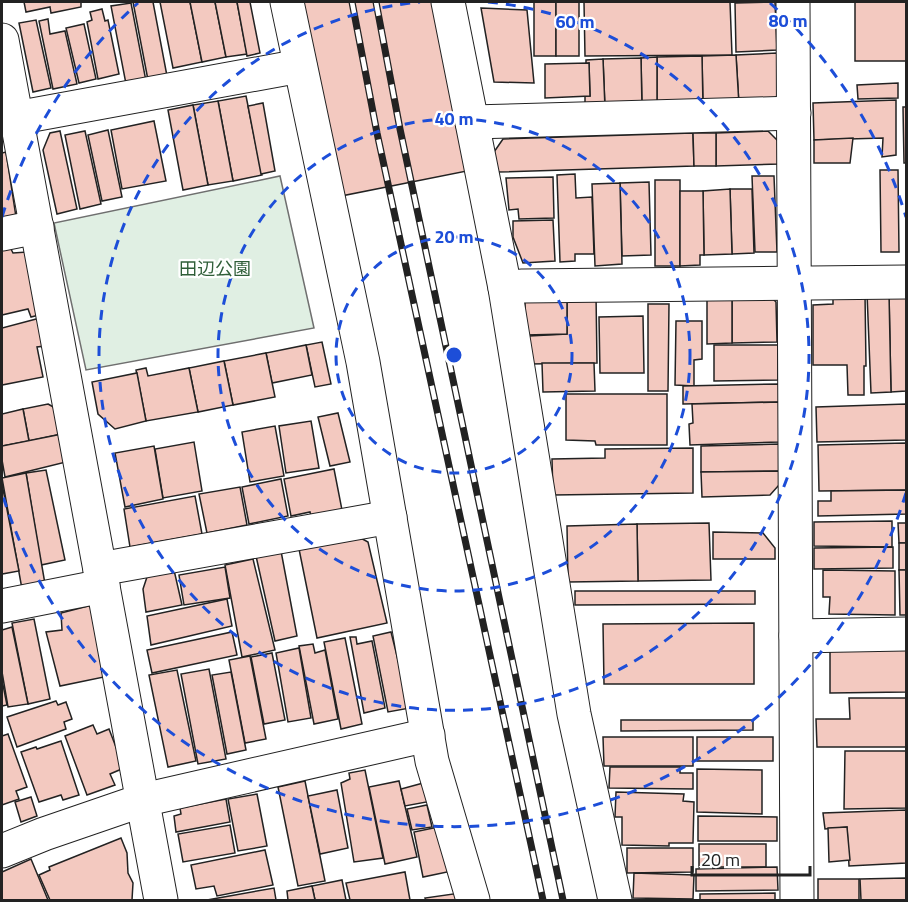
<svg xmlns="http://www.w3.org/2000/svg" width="908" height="902" viewBox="0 0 908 902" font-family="'Titillium Web','Noto Sans JP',sans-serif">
<rect width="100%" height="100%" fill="#fff"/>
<polygon fill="#e0efe3" stroke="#6f6f6f" stroke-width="1.5" points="280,176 314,328 86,370 54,223"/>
<g fill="#f3c9c0" stroke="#222" stroke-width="1.5">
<polygon points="24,2 81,2 81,7 51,13 50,7 26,12"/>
<polygon points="133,2 153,2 167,76 148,80"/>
<polygon points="160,2 190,2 202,62 173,68"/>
<polygon points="190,2 215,2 226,57 202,62"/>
<polygon points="215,2 237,2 247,54 226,57"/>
<polygon points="237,2 250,2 260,53 247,56"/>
<polygon points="297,2 440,2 472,170 336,197"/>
<rect x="534" y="2" width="22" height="54"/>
<rect x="556" y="2" width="23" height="54"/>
<polygon points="584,2 730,2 732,55 585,56"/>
<polygon points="775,2 777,50 736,52 735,3"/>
<rect x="855" y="2" width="51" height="59"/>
<polygon points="131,3 146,81 126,84 111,6"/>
<polygon points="481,8 527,10 534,83 494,82"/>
<polygon points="102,9 105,21 108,20 119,74 98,79 87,22 92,20 90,12"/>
<polygon points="48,19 50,34 65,31 77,84 53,89 39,21"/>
<polygon points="36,20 51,88 33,92 19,23"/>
<polygon points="84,24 96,79 79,83 66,28"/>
<polygon points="777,53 778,94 771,105 739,105 736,55"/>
<polygon points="736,55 739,105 703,106 702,56"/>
<polygon points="702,56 703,106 657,107 657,57"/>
<polygon points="657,57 657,107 642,107 641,58"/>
<polygon points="641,58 642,107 605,108 603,59"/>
<polygon points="603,59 605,108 585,108 585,96 590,96 589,63 586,64 586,60"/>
<polygon points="589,63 590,96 545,98 545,64"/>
<polygon points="898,83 898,98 858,99 857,85"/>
<polygon points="246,96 262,175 233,181 218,101"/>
<polygon points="896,100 896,155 882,157 883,138 814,140 813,103"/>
<polygon points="218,101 233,181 208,185 193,105"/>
<polygon points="263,103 275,171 261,174 248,106"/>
<polygon points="193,105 208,185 183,190 168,110"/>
<polygon points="903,107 906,107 906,163 904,163"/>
<polygon points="154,121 166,181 122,189 111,130"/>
<polygon points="108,130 122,197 102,201 88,135"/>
<polygon points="60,131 77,209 57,214 43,150 50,133"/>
<polygon points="85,131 101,204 80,209 65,135"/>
<polygon points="768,131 779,142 779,164 716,166 716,133"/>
<polygon points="693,133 694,166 498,172 494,152 503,139"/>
<polygon points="693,133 716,133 716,166 694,166"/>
<polygon points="853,138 850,163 814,163 814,140"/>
<polygon points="6,152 16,217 2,219 2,153"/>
<polygon points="880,170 898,170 899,252 881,252"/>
<polygon points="575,174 576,198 592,197 594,254 575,254 575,261 560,262 557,175"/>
<polygon points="752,176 774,176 777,252 755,252"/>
<polygon points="553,177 554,218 519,219 518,209 509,210 506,178"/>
<rect x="655" y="180" width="25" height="86"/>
<polygon points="649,182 651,255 622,256 620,183"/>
<polygon points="620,183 622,264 595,266 592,184"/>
<polygon points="730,189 752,189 754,253 732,254"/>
<polygon points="730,189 732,254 704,255 703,191"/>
<polygon points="680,191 703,191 704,255 700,255 700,265 680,266"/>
<polygon points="553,220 555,261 523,263 513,237 513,221"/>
<polygon points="10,247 13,253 27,252 39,315 31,317 28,309 2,315 2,249"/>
<polygon points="906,292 906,391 891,392 889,293"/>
<polygon points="767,293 776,302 777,342 732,343 732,294"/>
<polygon points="867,293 889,293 891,392 871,393"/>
<polygon points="567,294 596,294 597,363 529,364 529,336 567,334"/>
<polygon points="567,294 567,334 525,335 525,295"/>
<polygon points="707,294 732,294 732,343 707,344"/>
<polygon points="833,294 865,294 866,366 864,366 864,395 848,395 847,365 813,365 813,305 833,304"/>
<polygon points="648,304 669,304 668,391 648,391"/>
<polygon points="643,316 644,373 600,373 599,317"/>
<polygon points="40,318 45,346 37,347 43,377 2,385 2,328"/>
<polygon points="676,321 702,321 702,359 694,360 694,386 675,385"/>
<polygon points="322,342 331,384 315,387 306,345"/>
<polygon points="306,345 312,375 272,383 266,353"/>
<polygon points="714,345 778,345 778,380 714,381"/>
<polygon points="266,353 275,397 233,405 224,361"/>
<polygon points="224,361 233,405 198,412 189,368"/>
<polygon points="542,363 594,363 595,391 543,392"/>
<polygon points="146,368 148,376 189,368 198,412 146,421 136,370"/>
<polygon points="137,373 146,421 115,429 98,414 92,382"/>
<polygon points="779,384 779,402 683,404 683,386"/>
<polygon points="566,394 667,394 667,445 596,445 595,441 566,440"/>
<polygon points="779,402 779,442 690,445 689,424 693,423 692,404"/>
<polygon points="48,404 57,409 62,434 29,441 23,409"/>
<polygon points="906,404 906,440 817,442 816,407"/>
<polygon points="23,409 29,441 2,446 2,414"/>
<polygon points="338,413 350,462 330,466 318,417"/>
<polygon points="311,421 319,468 286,473 279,426"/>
<polygon points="275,426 284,476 250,482 242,432"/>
<polygon points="62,434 66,462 5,477 2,460 2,446"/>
<polygon points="194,442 202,491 163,498 155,449"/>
<polygon points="906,443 906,490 819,491 818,445"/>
<polygon points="779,444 779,471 701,472 701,446"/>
<polygon points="154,446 163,499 125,507 115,453"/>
<polygon points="693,448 693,493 553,495 552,459 605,458 605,449"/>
<polygon points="334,469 342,510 311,516 310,512 291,516 284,479"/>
<polygon points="46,470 65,560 41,565 26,473"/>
<polygon points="779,471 779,485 770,495 702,497 701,472"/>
<polygon points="26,473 45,584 22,589 2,478"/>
<polygon points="281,479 288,516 249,524 242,487"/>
<polygon points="2,484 19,571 2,574"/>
<polygon points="240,487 247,525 207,533 199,494"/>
<polygon points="906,490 906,514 818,516 818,501 831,501 831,491"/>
<polygon points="195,496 202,534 130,547 124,509"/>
<polygon points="892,521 892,547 814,546 814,522"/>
<polygon points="709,523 711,580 638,581 637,524"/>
<polygon points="898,523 906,523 906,543 899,543"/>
<polygon points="637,524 638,581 568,582 567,526"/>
<polygon points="713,532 763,533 775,548 775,559 713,559"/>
<polygon points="357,536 368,542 387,623 317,638 299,549"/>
<rect x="899" y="543" width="7" height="27"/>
<polygon points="893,547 893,568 814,569 814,548"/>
<polygon points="281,551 297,636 275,641 256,556"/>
<polygon points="253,559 275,650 242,657 225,565"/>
<polygon points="225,567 230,598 184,605 179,575"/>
<polygon points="174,570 182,605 146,612 143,589 148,574"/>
<polygon points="823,570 895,571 895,615 829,614 830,597 823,597"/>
<polygon points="899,570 906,570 906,615 900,615"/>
<polygon points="575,591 755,591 755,604 575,605"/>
<polygon points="227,599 232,626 151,645 147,616"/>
<polygon points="92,605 104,677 60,686 46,632 62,630 61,613"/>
<polygon points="34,619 50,699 28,704 12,623"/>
<polygon points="754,623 754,684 604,684 603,624"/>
<polygon points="12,627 28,704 8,707 2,672 2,630"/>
<polygon points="232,632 237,655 152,673 147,650"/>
<polygon points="391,632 410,708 388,712 373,636"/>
<polygon points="350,637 356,637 357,644 372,641 385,708 364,713"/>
<polygon points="345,638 362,724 341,729 324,642"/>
<polygon points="313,644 315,653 325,650 338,719 314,724 299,646"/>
<polygon points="299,648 311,718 288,722 276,653"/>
<polygon points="830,648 906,648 906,692 830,693"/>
<polygon points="272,653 285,720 264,724 251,657"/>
<polygon points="250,656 266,739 245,743 229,660"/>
<polygon points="209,669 226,759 198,764 181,674"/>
<polygon points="177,670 196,761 168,767 149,675"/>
<polygon points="231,672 246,750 227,754 212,675"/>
<polygon points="2,680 7,705 2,706"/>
<polygon points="849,698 906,698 906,747 817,747 816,719 850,719"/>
<polygon points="56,701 58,705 66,702 72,719 64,722 66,729 17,747 7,717"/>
<polygon points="621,720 753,720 753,730 621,731"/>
<polygon points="93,725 97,734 109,729 124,768 110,774 115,785 87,795 65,736"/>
<polygon points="8,734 27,787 16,791 19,799 2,805 2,736"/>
<polygon points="603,737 693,737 693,766 604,766"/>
<rect x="697" y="737" width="76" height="24"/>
<polygon points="61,741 79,795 63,800 61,795 39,802 21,752 36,747 37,749"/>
<polygon points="845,751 906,751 906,808 844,809"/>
<polygon points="610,767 680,767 680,773 693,773 693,789 609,788"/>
<polygon points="697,769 762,770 762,814 697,812"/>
<polygon points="365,770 383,858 354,862 341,783 350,779 349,773"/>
<polygon points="305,781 325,881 298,886 278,787"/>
<polygon points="399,781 417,857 385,864 369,787"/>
<polygon points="427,782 432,801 405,806 401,789"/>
<polygon points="337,790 348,848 320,854 308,796"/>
<polygon points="616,792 684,794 683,801 694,802 693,843 669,843 669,846 622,845 622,817 615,817"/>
<polygon points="257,794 267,846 238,851 228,799"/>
<polygon points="31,797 37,816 21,822 15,802"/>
<polygon points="226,799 230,822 176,832 174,816 181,814 180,808"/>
<polygon points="427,805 432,827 412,830 407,809"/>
<polygon points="906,810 906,863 849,866 847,827 825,829 823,813"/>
<polygon points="698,816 777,817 777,841 698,841"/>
<polygon points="230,825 235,853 183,862 178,834"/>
<polygon points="443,826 452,871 423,877 414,832"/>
<polygon points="847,827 850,860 829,862 828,828"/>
<polygon points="121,838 127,853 128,873 133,883 132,900 50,900 39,875 50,870 49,867"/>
<rect x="699" y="844" width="67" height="23"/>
<polygon points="627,848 693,848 693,872 627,873"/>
<polygon points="265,850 273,885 217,896 214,886 196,889 191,865"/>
<polygon points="31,859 48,900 2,900 2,872"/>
<polygon points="777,867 778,890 696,891 696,869"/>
<polygon points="405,872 410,900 350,900 346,883"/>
<polygon points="634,873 694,875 693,899 633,898"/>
<polygon points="906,878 906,900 861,900 860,879"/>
<rect x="818" y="879" width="41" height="21"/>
<polygon points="342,880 346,900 315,900 312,886"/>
<polygon points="312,886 315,900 288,900 287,891"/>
<polygon points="274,888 276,900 207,900"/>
<polygon points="460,893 461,900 426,900 425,898"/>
<polygon points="775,893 775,900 700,900 700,894"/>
</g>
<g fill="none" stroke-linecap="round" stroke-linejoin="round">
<defs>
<g id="minor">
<polyline points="287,2 363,362 432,761 473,900"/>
<polyline points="448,2 505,288 574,714 615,900"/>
<polyline points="793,2 797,900"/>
<polyline points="2,40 161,900"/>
<polyline points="16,118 300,66"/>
<polyline points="472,122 794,113"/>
<polyline points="2,234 37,227"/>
<polyline points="505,288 523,286 906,282"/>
<polyline points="100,569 390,517"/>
<polyline points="2,606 103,586"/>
<polyline points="796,636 906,634"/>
<polyline points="2,851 44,834 143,800 428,735"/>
</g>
</defs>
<use href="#minor" stroke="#222" stroke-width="35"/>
<use href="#minor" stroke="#fff" stroke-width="33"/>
<defs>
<g id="rail">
<polyline points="352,2 377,133 543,900"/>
<polyline points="376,2 400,129 563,900"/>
</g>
</defs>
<use href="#rail" stroke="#222" stroke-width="7"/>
<use href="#rail" stroke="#fff" stroke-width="4.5" stroke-dasharray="14" stroke-linecap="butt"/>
</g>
<g fill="none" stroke="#1d4ed8" stroke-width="3" stroke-dasharray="10 8">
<circle cx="454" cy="355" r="118"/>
<circle cx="454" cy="355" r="236"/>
<path d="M488 2A355 355 0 1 1 420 2"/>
<path d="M906 493A473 473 0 0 1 2 493M2 217A473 473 0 0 1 138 3M770 3A473 473 0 0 1 906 217"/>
</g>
<g text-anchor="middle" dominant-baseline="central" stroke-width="4.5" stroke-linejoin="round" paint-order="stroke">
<g font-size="18" fill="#2f5e38" stroke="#fff">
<text x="215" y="268">田辺公園</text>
</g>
</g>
<circle cx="454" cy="355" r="9" fill="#1d4ed8" stroke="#fff" stroke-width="3"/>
<g font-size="18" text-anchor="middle" font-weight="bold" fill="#1d4ed8" stroke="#fff" stroke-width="4.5" stroke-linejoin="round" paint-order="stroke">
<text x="788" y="27">80 m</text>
<text x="575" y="28">60 m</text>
<text x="454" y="125">40 m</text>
<text x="454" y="243">20 m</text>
</g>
<rect width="908" height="902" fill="none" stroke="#222222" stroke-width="6"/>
<path d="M692 866v9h118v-9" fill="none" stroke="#222222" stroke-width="3"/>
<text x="701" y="866" font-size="18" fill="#222222" stroke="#ffffff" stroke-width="4.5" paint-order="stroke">20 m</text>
</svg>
